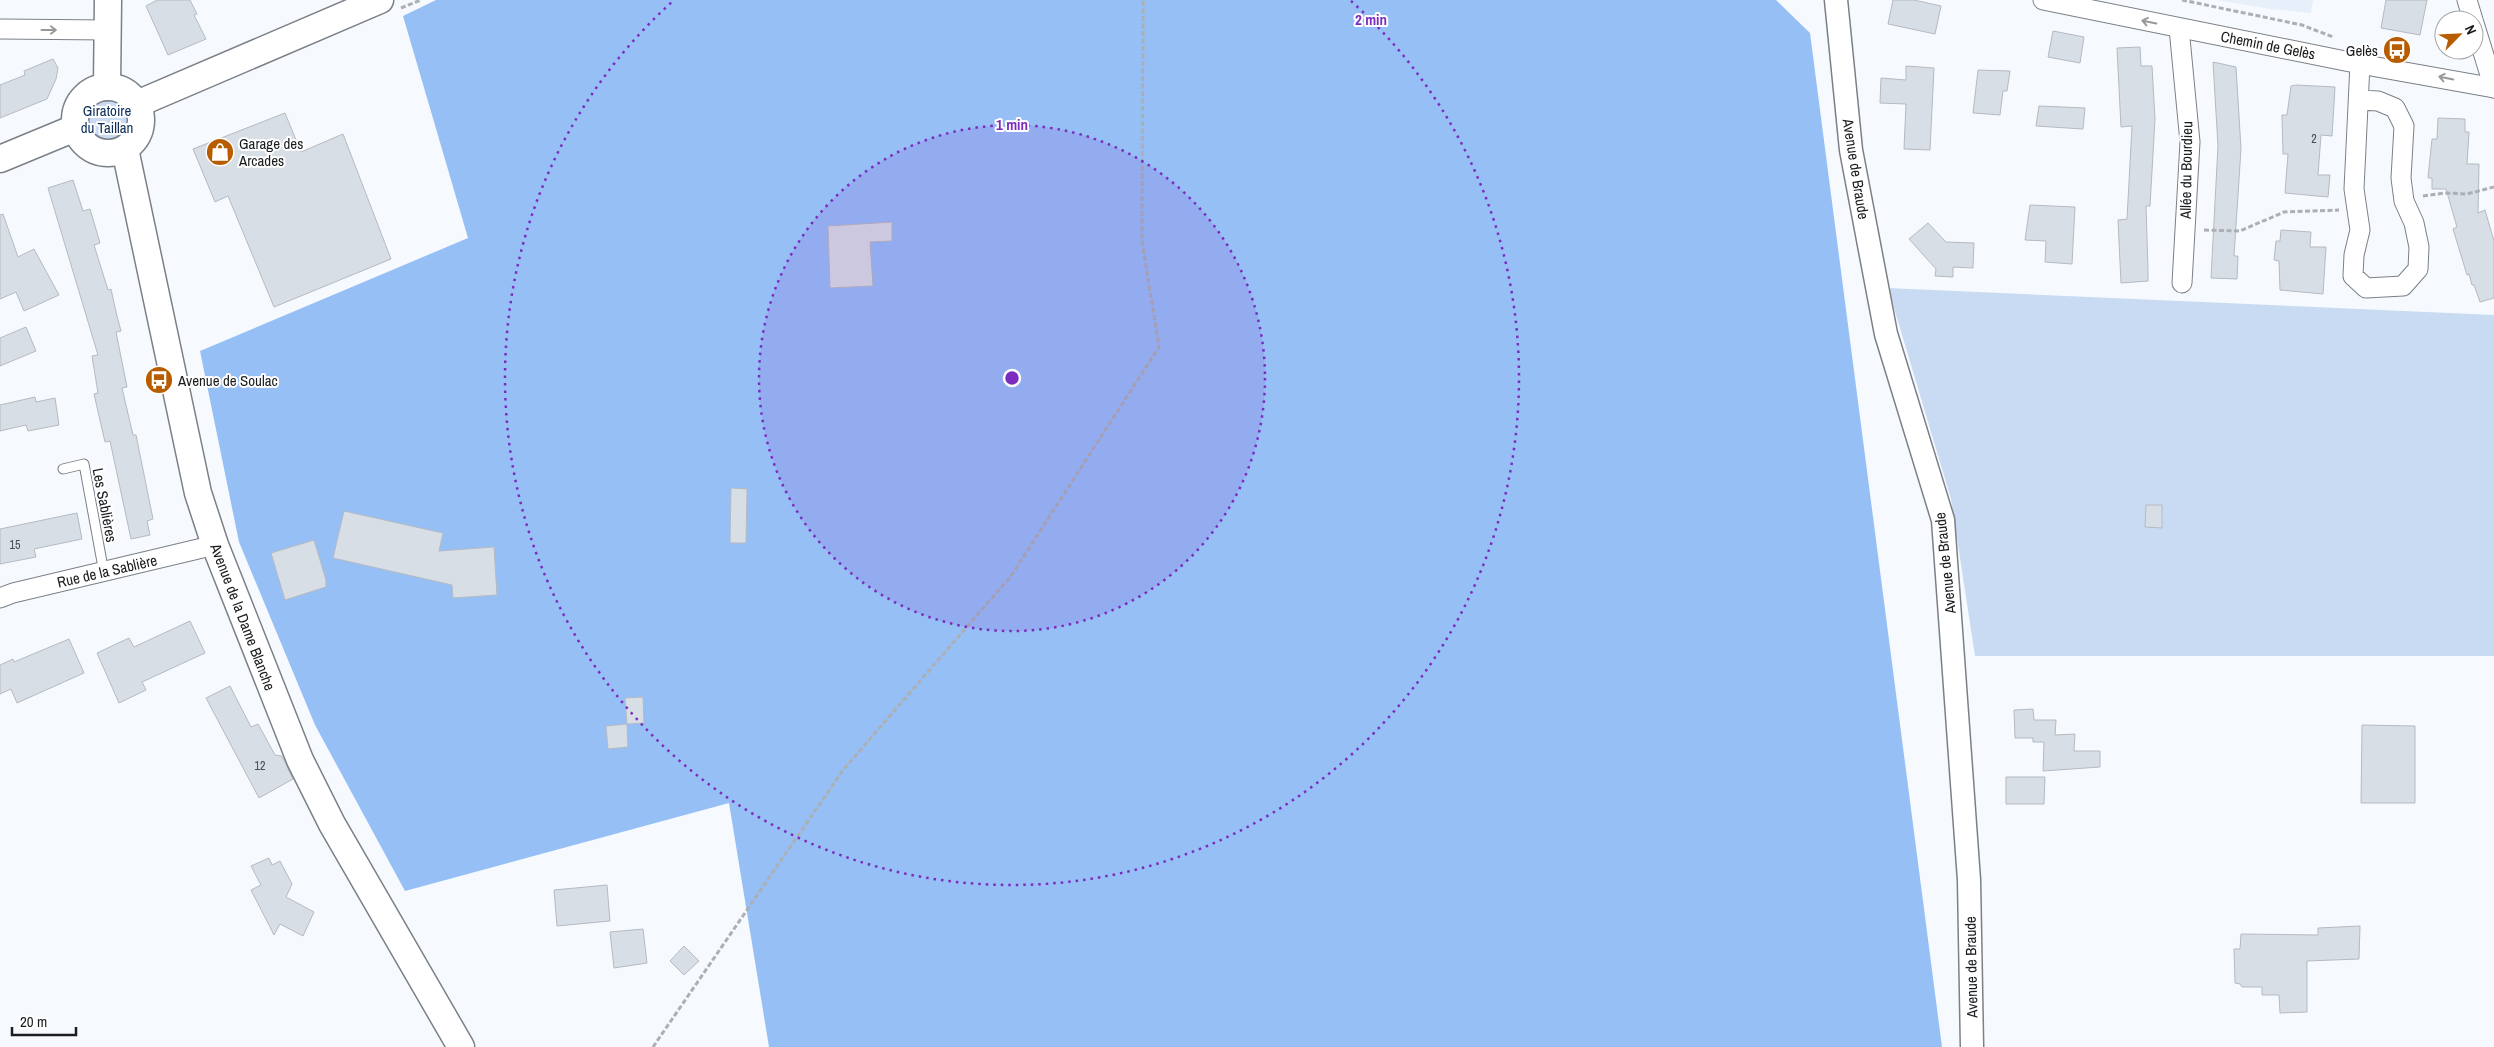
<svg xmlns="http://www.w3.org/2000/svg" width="2494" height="1047" viewBox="0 0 2494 1047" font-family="'Archivo Narrow',sans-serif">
<rect width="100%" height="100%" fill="#f6faff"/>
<polygon fill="#e7effa" points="2217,0 2313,0 2311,13 2270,9"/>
<g fill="#c9dbf3">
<circle cx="107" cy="119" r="24"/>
<polygon points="1888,288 2494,315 2494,656 1975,656 1951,499"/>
</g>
<polygon fill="#96bff6" points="436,0 1776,0 1810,33 1942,1047 769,1047 729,803 405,891 315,725 239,542 200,351 468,238 403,16"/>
<g fill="#d8dee5" stroke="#b5bac2">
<polygon points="157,0 190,0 197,14 194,15 206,39 168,55 146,6"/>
<polygon points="1893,0 1914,0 1941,6 1935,34 1888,24"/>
<polygon points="2386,0 2427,0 2420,35 2381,28"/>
<polygon points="2053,31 2084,37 2080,63 2048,57"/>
<polygon points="2140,47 2141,66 2152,66 2155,119 2150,206 2146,206 2148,270 2148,281 2121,283 2118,220 2127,219 2132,126 2121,127 2117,48"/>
<polygon points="53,59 58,68 56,79 47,99 0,118 0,85 25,75 24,71"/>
<polygon points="2213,62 2236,67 2241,149 2234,256 2238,256 2237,279 2211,278 2218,146"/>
<polygon points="1906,66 1934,68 1930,150 1904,149 1906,104 1880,103 1881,78 1906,80"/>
<polygon points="1978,70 2010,71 2007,91 2003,91 2000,115 1973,113"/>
<polygon points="2296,85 2335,87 2332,136 2321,135 2318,175 2330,175 2328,197 2285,193 2288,154 2283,154 2282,115 2287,115 2291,86"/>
<polygon points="2039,106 2085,108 2083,129 2036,126"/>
<polygon points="285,113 301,152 343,134 391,259 274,307 228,196 215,202 193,149"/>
<polygon points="2438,118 2465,119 2465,132 2469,132 2467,164 2479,164 2478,213 2485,210 2494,241 2494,298 2480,302 2474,285 2472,285 2469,274 2467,275 2453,229 2457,227 2446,189 2432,189 2432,178 2428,178 2432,139 2437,139"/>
<polygon points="73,180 83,211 90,209 100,243 94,245 108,290 111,289 116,312 121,331 116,332 127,387 122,388 133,435 136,435 153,519 147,521 150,535 131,539 110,441 105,442 94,394 98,393 92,356 98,355 48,188"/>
<polygon points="2030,205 2075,207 2072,264 2045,262 2046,241 2025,240"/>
<polygon points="3,214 18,257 34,249 59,295 24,311 16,292 0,299 0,215"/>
<polygon points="892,222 892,241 870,242 873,286 830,288 828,226"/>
<polygon points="1928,223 1946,242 1974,243 1973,268 1953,267 1953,277 1935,276 1936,269 1909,239"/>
<polygon points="2281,230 2311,232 2310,247 2326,247 2323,294 2280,290 2279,261 2274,260 2276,241 2280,241"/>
<polygon points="26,327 36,351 0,366 0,338"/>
<polygon points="35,397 36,402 55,398 59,425 28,431 26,425 0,431 0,405"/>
<polygon points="731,488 747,489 746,543 730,543"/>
<polygon points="2146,505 2162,505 2162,528 2145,527"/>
<polygon points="344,511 443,533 439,551 494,547 497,595 453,598 452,585 333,558"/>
<polygon points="77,513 82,539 34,549 36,557 0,564 0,529"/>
<polygon points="314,540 326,580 326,587 285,600 271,553"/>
<polygon points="190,621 205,653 142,682 146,690 119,703 97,653 129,638 134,647"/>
<polygon points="69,639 84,673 17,703 11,689 0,694 0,665 13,659 14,662"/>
<polygon points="230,686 251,727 258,724 275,755 282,756 293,779 259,798 206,698"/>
<polygon points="643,697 644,723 627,724 625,698"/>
<polygon points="2033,709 2034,720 2056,720 2055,735 2075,734 2074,751 2100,751 2100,767 2043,771 2044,742 2033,742 2033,738 2015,738 2014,710"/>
<polygon points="627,724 628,747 608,749 606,726"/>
<polygon points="2362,725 2415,726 2415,803 2361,803"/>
<polygon points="2006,777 2045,777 2044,804 2006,804"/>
<polygon points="269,858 272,865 280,861 292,884 286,897 314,912 303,936 280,924 274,935 251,890 261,885 251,866"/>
<polygon points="607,885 610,921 557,926 554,890"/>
<polygon points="2360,926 2359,959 2307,961 2307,1012 2280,1013 2279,995 2262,995 2262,987 2242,987 2240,984 2235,983 2234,949 2240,949 2241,934 2318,935 2318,928"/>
<polygon points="643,929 647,963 614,968 610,932"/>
<polygon points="684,946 699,961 684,975 670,961"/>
</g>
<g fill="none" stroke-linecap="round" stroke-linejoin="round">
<defs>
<polyline id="service" points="63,469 84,464 104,573"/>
<g id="minor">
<polyline points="2043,0 2360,64 2494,88"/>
<polyline points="2467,0 2473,20"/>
<polyline points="2474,23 2494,88"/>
<polyline points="2179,28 2190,142 2182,283"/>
<polyline points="0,29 108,30"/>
<polyline points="2359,100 2378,101 2395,108 2404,126 2401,178 2404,201 2414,223 2419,247 2418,269 2403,286 2366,288 2353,276 2354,255 2360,230 2354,189 2360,64"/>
<polyline points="0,598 13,593 215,545"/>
</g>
<polyline id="tertiary" points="1836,0 1851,150 1886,334 1943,520 1969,880 1972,1047"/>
<g id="secondary">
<circle cx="108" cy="120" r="33"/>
<polyline points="107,87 108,0"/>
<polyline points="137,104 380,0"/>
<polyline points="125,149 198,493 215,545 300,760 332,824 461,1047"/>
<polyline points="0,159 75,128"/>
</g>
</defs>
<use href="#service" stroke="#7b8087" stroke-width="11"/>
<use href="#minor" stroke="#7b8087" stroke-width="21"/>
<use href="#tertiary" stroke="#7b8087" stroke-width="25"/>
<use href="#secondary" stroke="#7b8087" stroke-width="29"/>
<g stroke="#acafb3" stroke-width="3" stroke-dasharray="5 2.5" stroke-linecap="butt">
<polyline points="2182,0 2302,25 2333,37"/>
<polyline points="401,8 421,0"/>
<polyline points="2423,196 2445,193 2467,194 2494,187"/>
<polyline points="2204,230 2240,231 2284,212 2339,210"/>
<polyline points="653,1047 843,770 1011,576 1159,347 1142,241 1143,0"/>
</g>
<use href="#service" stroke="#fff" stroke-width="9"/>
<use href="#minor" stroke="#fff" stroke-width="19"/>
<use href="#tertiary" stroke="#fff" stroke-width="22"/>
<use href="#secondary" stroke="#fff" stroke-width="26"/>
</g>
<defs><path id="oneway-shaft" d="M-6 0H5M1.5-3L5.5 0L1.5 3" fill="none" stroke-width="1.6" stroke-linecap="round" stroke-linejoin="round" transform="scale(1.25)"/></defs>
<g stroke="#98999a">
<use href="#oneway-shaft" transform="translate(2149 22) rotate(-168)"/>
<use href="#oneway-shaft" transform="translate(49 30)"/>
<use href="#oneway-shaft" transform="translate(2446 78) rotate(-169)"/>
</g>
<circle cx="1012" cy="378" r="253" fill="#7b2cbf" fill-opacity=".12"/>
<g fill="none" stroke="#7b2cbf" stroke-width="2.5" stroke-dasharray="2.5 5">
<circle cx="1012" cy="378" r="253"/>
<path d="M1351 1A507 507 0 1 1 673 1"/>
</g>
<defs>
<symbol id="bus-disc" viewBox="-11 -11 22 22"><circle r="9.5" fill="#b85c00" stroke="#fff"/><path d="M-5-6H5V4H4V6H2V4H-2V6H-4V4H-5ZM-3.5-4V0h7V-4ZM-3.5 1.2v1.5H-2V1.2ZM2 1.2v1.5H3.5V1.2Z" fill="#fff"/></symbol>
<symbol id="shop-disc" viewBox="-11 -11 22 22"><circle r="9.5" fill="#b85c00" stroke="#fff"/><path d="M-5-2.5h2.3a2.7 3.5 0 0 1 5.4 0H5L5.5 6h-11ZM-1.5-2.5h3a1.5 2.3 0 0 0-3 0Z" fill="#fff"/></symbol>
</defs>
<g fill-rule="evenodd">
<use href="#bus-disc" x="2381" y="34" width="32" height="32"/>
<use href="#shop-disc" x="204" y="136" width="32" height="32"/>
<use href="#bus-disc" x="143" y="364" width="32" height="32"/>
</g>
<g text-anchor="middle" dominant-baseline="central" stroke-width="4" stroke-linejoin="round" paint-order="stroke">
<g font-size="12" fill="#4a4c50">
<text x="2314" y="139">2</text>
<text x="15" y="545">15</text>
<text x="260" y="766">12</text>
</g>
<g font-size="15" fill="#1a1c1e" stroke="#fff">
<text transform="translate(2268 45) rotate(11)">Chemin de Gelès</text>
<text transform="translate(1856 169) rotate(81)">Avenue de Braude</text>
<text transform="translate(2186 170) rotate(-89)">Allée du Bourdieu</text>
<text transform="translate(105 505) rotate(79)">Les Sablières</text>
<text transform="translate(1945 563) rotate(-96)">Avenue de Braude</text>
<text transform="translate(107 571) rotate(-13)">Rue de la Sablière</text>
<text transform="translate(243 617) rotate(69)">Avenue de la Dame Blanche</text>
<text transform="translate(1971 967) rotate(-91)">Avenue de Braude</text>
</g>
<g font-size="15" fill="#1a1c1e" stroke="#fff" text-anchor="start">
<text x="2378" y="50" text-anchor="end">Gelès</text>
<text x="239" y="143">Garage des<tspan x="239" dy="17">Arcades</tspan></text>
<text x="178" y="380">Avenue de Soulac</text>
</g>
<g font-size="15" fill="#0d2e59" stroke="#fff">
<text x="107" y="110">Giratoire<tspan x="107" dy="17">du Taillan</tspan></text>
</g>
</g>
<circle cx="1012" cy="378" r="8" fill="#7b2cbf" stroke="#fff" stroke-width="2.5"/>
<g font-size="15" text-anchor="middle" font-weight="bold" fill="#7b2cbf" stroke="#fff" stroke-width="4" stroke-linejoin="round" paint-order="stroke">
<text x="1371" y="25">2 min</text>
<text x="1012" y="130">1 min</text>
</g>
<g transform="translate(2459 35) rotate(66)"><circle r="24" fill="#ffffff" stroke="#a3a4a5"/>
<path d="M0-4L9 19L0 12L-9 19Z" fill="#b85c00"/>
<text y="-8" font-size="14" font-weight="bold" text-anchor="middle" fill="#1a1c1e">N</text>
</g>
<path d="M12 1027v8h64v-8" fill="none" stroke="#1a1c1e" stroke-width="2.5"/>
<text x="20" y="1027" font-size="15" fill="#1a1c1e" stroke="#ffffff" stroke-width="4" paint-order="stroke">20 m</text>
</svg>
